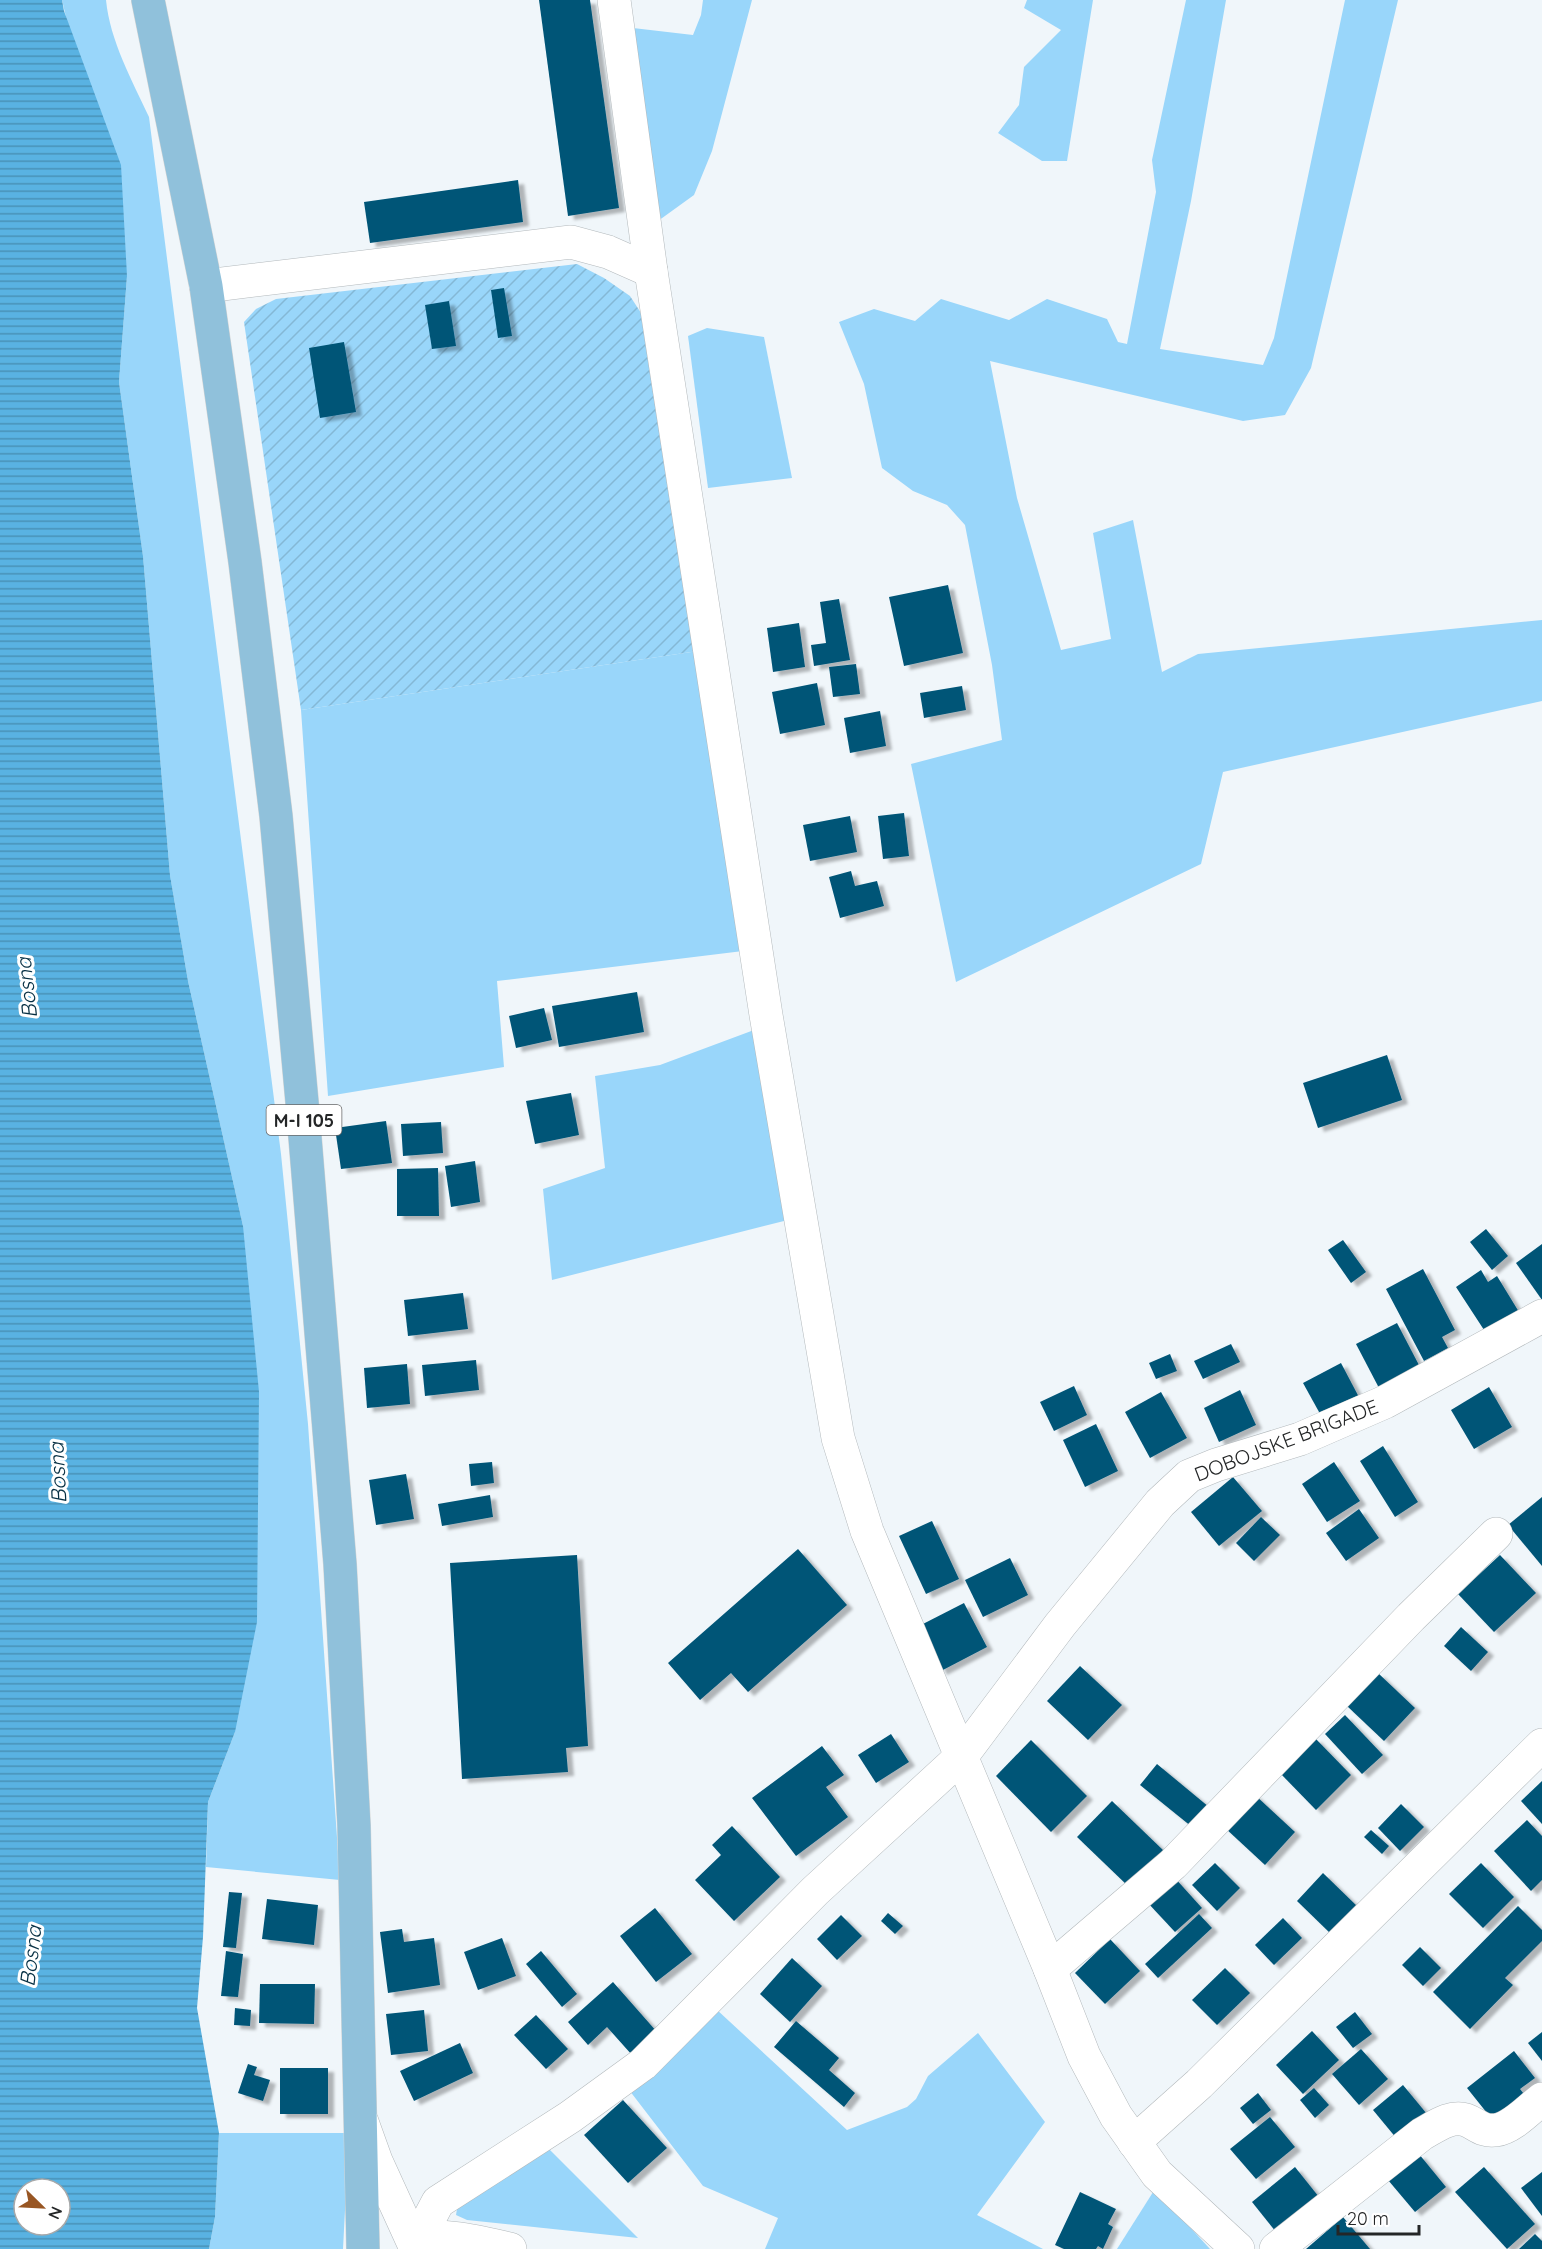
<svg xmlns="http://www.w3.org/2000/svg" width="1542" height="2249" viewBox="0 0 1542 2249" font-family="Quicksand,sans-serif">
<defs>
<pattern id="garden-furrows" width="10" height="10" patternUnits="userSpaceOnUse" patternTransform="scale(1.5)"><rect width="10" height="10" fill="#99d6fa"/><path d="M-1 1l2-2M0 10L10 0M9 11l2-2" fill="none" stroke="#84b8d6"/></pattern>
<pattern id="water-rules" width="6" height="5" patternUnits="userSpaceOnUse" patternTransform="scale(1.5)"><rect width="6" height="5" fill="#59b2e2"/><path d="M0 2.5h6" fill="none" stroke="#4991b7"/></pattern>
<filter id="shadow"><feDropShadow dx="6" dy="4" stdDeviation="1.5" flood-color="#0004"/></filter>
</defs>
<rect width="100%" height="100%" fill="#f0f6fa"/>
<g fill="#99d6fa">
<path d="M62 0H106C110 41 132 80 149 117L281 1154 308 1424 340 1880 206 1867 208 1802 235 1732 243 1226 188 981 170 875 143 556 119 382 127 276Z"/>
<polygon points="703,0 752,0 712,151 694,195 658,221 633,28 693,35 701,15"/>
<polygon points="1027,0 1093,0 1067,161 1042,161 998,133 1019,105 1024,67 1061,30 1024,8"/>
<polygon points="1186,0 1226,0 1191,201 1160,349 1263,365 1274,338 1345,0 1398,0 1311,368 1285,415 1243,421 990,361 1017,498 1061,650 1111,639 1093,533 1133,520 1162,672 1198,654 1542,620 1542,701 1223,772 1201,864 956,982 911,764 1002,740 992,665 965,525 947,505 913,491 882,468 864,384 839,322 874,309 915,321 941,299 1009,320 1047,299 1107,319 1118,342 1127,344 1156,192 1152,160"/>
<polygon points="707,328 764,337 792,478 708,488 688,336"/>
<polygon points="698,651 743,951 497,981 504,1067 328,1096 301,710"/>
<polygon points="754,1030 788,1220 552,1280 543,1189 605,1168 595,1076 660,1065"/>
<polygon points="716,2009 847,2130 907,2107 916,2099 928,2076 978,2033 1045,2122 977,2215 1043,2249 765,2249 778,2218 703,2186 626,2086"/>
<polygon points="219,2133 349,2133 343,2249 209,2249 215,2217"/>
<polygon points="544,2144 638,2238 467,2220 456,2215 458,2203"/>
<polygon points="1155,2189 1210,2249 1117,2249"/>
</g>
<polygon fill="url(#garden-furrows)" points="577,264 604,278 630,296 643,316 698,651 301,710 244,322 256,309 276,299"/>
<path fill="url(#water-rules)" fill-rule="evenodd" d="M0 0H62L64 11 121 165 127 276 119 382 143 556 170 875 188 981 243 1226 259 1392 257 1622 235 1732 208 1802 203 1937 197 2008 219 2133 215 2217 209 2249H0ZM24 2189H60V2225H24Z"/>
<g fill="#055577" filter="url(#shadow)">
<polygon points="539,0 590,0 619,208 568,216"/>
<polygon points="518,180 523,222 370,243 364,202"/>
<polygon points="504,288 512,336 498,338 491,290"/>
<polygon points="449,301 456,346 432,349 425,305"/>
<polygon points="344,342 356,412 320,418 309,348"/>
<polygon points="948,585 963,653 904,666 889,597"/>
<polygon points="839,599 850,660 814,666 811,645 826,643 820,602"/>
<polygon points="799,623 805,667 773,672 767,628"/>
<polygon points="856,664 860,694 833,697 829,667"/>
<polygon points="817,683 825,725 780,734 772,692"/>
<polygon points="962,686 966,710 924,718 920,693"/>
<polygon points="880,711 886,746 850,753 844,718"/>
<polygon points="904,813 909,856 883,859 878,816"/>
<polygon points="850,816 857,852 810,861 803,825"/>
<polygon points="851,871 855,886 877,881 884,906 840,918 829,877"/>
<polygon points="637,992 644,1032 559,1047 552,1006"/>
<polygon points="544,1008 552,1040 516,1048 509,1016"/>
<polygon points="1387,1055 1402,1100 1318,1128 1303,1083"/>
<polygon points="571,1093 579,1135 535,1144 526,1101"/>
<polygon points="386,1121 392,1163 341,1169 335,1128"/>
<polygon points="441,1122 443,1153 403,1156 401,1124"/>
<polygon points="475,1161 480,1202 451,1207 445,1166"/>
<polygon points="438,1168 439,1216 397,1216 397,1169"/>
<polygon points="1486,1229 1508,1256 1492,1270 1470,1242"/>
<polygon points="1343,1240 1366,1272 1351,1283 1328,1250"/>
<polygon points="1542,1244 1542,1300 1516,1263"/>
<polygon points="1423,1269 1455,1330 1442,1337 1448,1348 1424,1361 1386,1289"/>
<polygon points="1481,1270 1488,1282 1497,1276 1519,1312 1486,1333 1456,1287"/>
<polygon points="463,1293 468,1329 408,1336 404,1300"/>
<polygon points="1397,1323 1420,1367 1379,1388 1356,1344"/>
<polygon points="1231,1344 1240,1362 1203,1379 1194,1361"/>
<polygon points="1170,1354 1177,1371 1156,1379 1149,1363"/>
<polygon points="476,1360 479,1390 425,1396 422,1365"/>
<polygon points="1341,1363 1361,1401 1324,1421 1303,1383"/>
<polygon points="407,1364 410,1404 367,1408 364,1368"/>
<polygon points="1074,1386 1087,1415 1054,1431 1040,1402"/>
<polygon points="1489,1387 1512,1427 1474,1449 1451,1410"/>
<polygon points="1240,1390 1256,1425 1219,1442 1204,1408"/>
<polygon points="1161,1392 1187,1438 1150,1458 1125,1412"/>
<polygon points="1096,1424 1118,1471 1085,1487 1063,1440"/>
<polygon points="1383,1446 1418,1502 1395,1517 1360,1461"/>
<polygon points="492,1462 494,1483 471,1486 469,1464"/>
<polygon points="1334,1462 1360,1501 1327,1522 1302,1484"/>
<polygon points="406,1474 414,1519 376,1525 369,1480"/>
<polygon points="1233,1477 1262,1511 1219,1546 1191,1512"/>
<polygon points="490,1495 493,1517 442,1526 438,1504"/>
<polygon points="1542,1497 1542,1566 1508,1525"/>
<polygon points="1359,1509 1379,1538 1346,1561 1326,1533"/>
<polygon points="1261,1517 1280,1535 1254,1561 1236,1543"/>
<polygon points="932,1521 959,1579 926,1594 899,1536"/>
<polygon points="798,1549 847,1605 748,1692 731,1673 700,1700 668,1663"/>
<polygon points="577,1555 588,1746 566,1748 568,1772 462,1779 450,1563"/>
<polygon points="1500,1555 1536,1593 1494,1632 1458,1594"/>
<polygon points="1010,1558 1028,1595 983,1617 965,1580"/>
<polygon points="964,1603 987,1647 941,1671 919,1626"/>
<polygon points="1461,1627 1488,1652 1471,1671 1444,1646"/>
<polygon points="1080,1666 1122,1705 1088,1740 1047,1701"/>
<polygon points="1378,1673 1415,1708 1384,1741 1347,1706"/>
<polygon points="1345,1715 1383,1755 1362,1774 1325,1734"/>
<polygon points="891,1734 909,1762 876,1783 858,1755"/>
<polygon points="1315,1738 1351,1775 1316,1810 1280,1773"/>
<polygon points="1031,1740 1087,1796 1051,1832 996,1776"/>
<polygon points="822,1746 844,1775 826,1787 848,1817 796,1856 752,1798"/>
<polygon points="1157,1764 1209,1807 1192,1827 1140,1785"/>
<polygon points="1542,1781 1542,1824 1521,1801"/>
<polygon points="1254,1794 1295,1832 1265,1865 1224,1827"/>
<polygon points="1112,1801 1164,1851 1129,1887 1077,1837"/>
<polygon points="1401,1804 1424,1827 1400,1851 1378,1828"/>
<polygon points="1527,1820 1542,1836 1542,1880 1531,1891 1494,1851"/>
<polygon points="732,1826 780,1877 734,1921 695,1880 721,1855 712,1845"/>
<polygon points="1371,1830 1389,1846 1382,1854 1364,1837"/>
<polygon points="1215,1863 1240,1888 1217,1911 1192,1885"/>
<polygon points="1481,1863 1514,1897 1483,1928 1449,1894"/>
<polygon points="1323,1873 1359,1908 1332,1935 1297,1901"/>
<polygon points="1174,1877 1202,1908 1175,1932 1147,1902"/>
<polygon points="229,1892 242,1893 236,1948 223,1947"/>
<polygon points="267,1899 318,1905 314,1945 262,1939"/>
<polygon points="1518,1906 1542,1930 1542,1941 1505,1978 1513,1985 1470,2029 1433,1992"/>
<polygon points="655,1908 692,1954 656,1982 620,1936"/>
<polygon points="888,1913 903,1926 895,1934 881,1921"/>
<polygon points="1199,1914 1212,1928 1158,1978 1145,1964"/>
<polygon points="841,1915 862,1936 837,1960 817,1939"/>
<polygon points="1283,1918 1302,1938 1274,1965 1255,1945"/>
<polygon points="402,1929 404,1942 434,1938 440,1985 388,1993 380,1932"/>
<polygon points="502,1938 516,1976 478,1990 464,1952"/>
<polygon points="1110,1939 1140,1971 1105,2004 1075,1973"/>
<polygon points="1420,1947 1441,1968 1423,1986 1402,1965"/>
<polygon points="226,1951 243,1954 238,1997 221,1996"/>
<polygon points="541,1951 577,1994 562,2007 526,1964"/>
<polygon points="792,1958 822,1986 790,2022 760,1994"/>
<polygon points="1225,1968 1250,1993 1217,2025 1192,2000"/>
<polygon points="613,1982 657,2032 632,2055 607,2027 588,2045 568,2022"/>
<polygon points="260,1984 315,1984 314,2024 259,2023"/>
<polygon points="235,2008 251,2010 250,2026 234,2025"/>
<polygon points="424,2010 428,2051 391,2055 386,2014"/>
<polygon points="1355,2012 1372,2034 1353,2048 1336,2027"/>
<polygon points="536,2015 568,2049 546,2069 514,2035"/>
<polygon points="796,2021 839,2058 829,2070 855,2093 844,2107 774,2047"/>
<polygon points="1312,2031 1339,2060 1303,2094 1276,2065"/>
<polygon points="1542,2032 1542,2061 1528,2043"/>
<polygon points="460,2043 473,2073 414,2101 400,2071"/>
<polygon points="1361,2049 1388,2079 1359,2105 1332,2074"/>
<polygon points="1514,2051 1535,2078 1520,2089 1527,2098 1495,2123 1467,2088"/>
<polygon points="248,2064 257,2067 254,2075 270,2080 263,2101 238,2093"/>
<rect x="280" y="2068" width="48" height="46"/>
<polygon points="1403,2085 1427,2114 1397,2139 1373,2110"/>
<polygon points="1314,2088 1329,2105 1315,2118 1300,2100"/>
<polygon points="1258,2093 1271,2110 1253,2124 1240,2108"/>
<polygon points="623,2100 667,2148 628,2183 584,2135"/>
<polygon points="1270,2117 1295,2147 1256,2179 1230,2149"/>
<polygon points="1419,2154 1446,2187 1415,2212 1388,2180"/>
<polygon points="1295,2167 1319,2197 1276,2232 1252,2202"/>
<polygon points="1484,2167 1535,2224 1507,2249 1455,2192"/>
<polygon points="1542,2172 1542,2216 1521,2188"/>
<polygon points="1080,2192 1116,2209 1108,2224 1113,2227 1103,2249 1098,2246 1096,2249 1064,2249 1055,2245"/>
<polygon points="1343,2217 1370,2249 1306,2249"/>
<polygon points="1535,2234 1542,2241 1542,2249 1519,2249"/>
</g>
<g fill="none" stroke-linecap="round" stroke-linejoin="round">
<defs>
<g id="minor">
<polyline points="614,0 651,271 766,1015 838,1438 867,1531 1050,1969 1084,2056 1116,2116 1157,2174 1238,2249"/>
<polyline points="206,286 571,242 608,252 651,271"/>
<polyline points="1050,1969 1173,1864 1411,1617 1496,1534"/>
<path d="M362 2122 376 2161 413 2242C433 2230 487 2244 510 2249"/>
<polyline points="1134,2142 1199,2084 1542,1745"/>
<polyline points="419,2238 438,2202 570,2117 643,2064 815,1891 961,1757 1060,1625 1160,1503 1189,1476 1216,1465 1300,1439 1385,1402 1542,1316"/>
<path d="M1276 2249 1422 2134C1435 2127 1450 2115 1466 2120 1477 2124 1482 2132 1496 2130 1512 2128 1529 2109 1542 2099"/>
</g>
<polyline id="major" points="148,0 206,286 245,562 276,816 303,1113 340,1564 354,1826 363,2249"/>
</defs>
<use href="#minor" stroke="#b3b9bc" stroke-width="34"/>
<use href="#major" stroke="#d3d4d4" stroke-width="34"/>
<use href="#minor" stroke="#fff" stroke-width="33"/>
<use href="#major" stroke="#90c1db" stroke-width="33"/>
</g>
<g text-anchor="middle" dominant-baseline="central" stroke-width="6" stroke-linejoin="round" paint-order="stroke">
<rect fill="#fff" stroke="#666768" stroke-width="1.5" x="266.5" y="1105" width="75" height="30" rx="4.5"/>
<g font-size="18" font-weight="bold" fill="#242627">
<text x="304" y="1120">M-I 105</text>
</g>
<g font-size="20" fill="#242627" stroke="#fff">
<text transform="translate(1286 1440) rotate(-21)">DOBOJSKE BRIGADE</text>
</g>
<g font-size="21" font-style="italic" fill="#062f43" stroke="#fff">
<text transform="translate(26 988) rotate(-96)">Bosna</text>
<text transform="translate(57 1473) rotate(-93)">Bosna</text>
<text transform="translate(30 1956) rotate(-83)">Bosna</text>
</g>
</g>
<g transform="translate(42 2207) rotate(114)"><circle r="28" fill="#ffffff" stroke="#a7a8a9" stroke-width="1.5"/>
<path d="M0-4.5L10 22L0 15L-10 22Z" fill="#985623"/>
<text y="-9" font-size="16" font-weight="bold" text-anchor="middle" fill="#242627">N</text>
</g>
<path d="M1338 2225v9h81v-9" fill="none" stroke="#242627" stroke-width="3"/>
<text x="1347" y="2225" font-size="18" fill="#242627" stroke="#ffffff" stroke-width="4.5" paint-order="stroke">20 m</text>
</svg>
